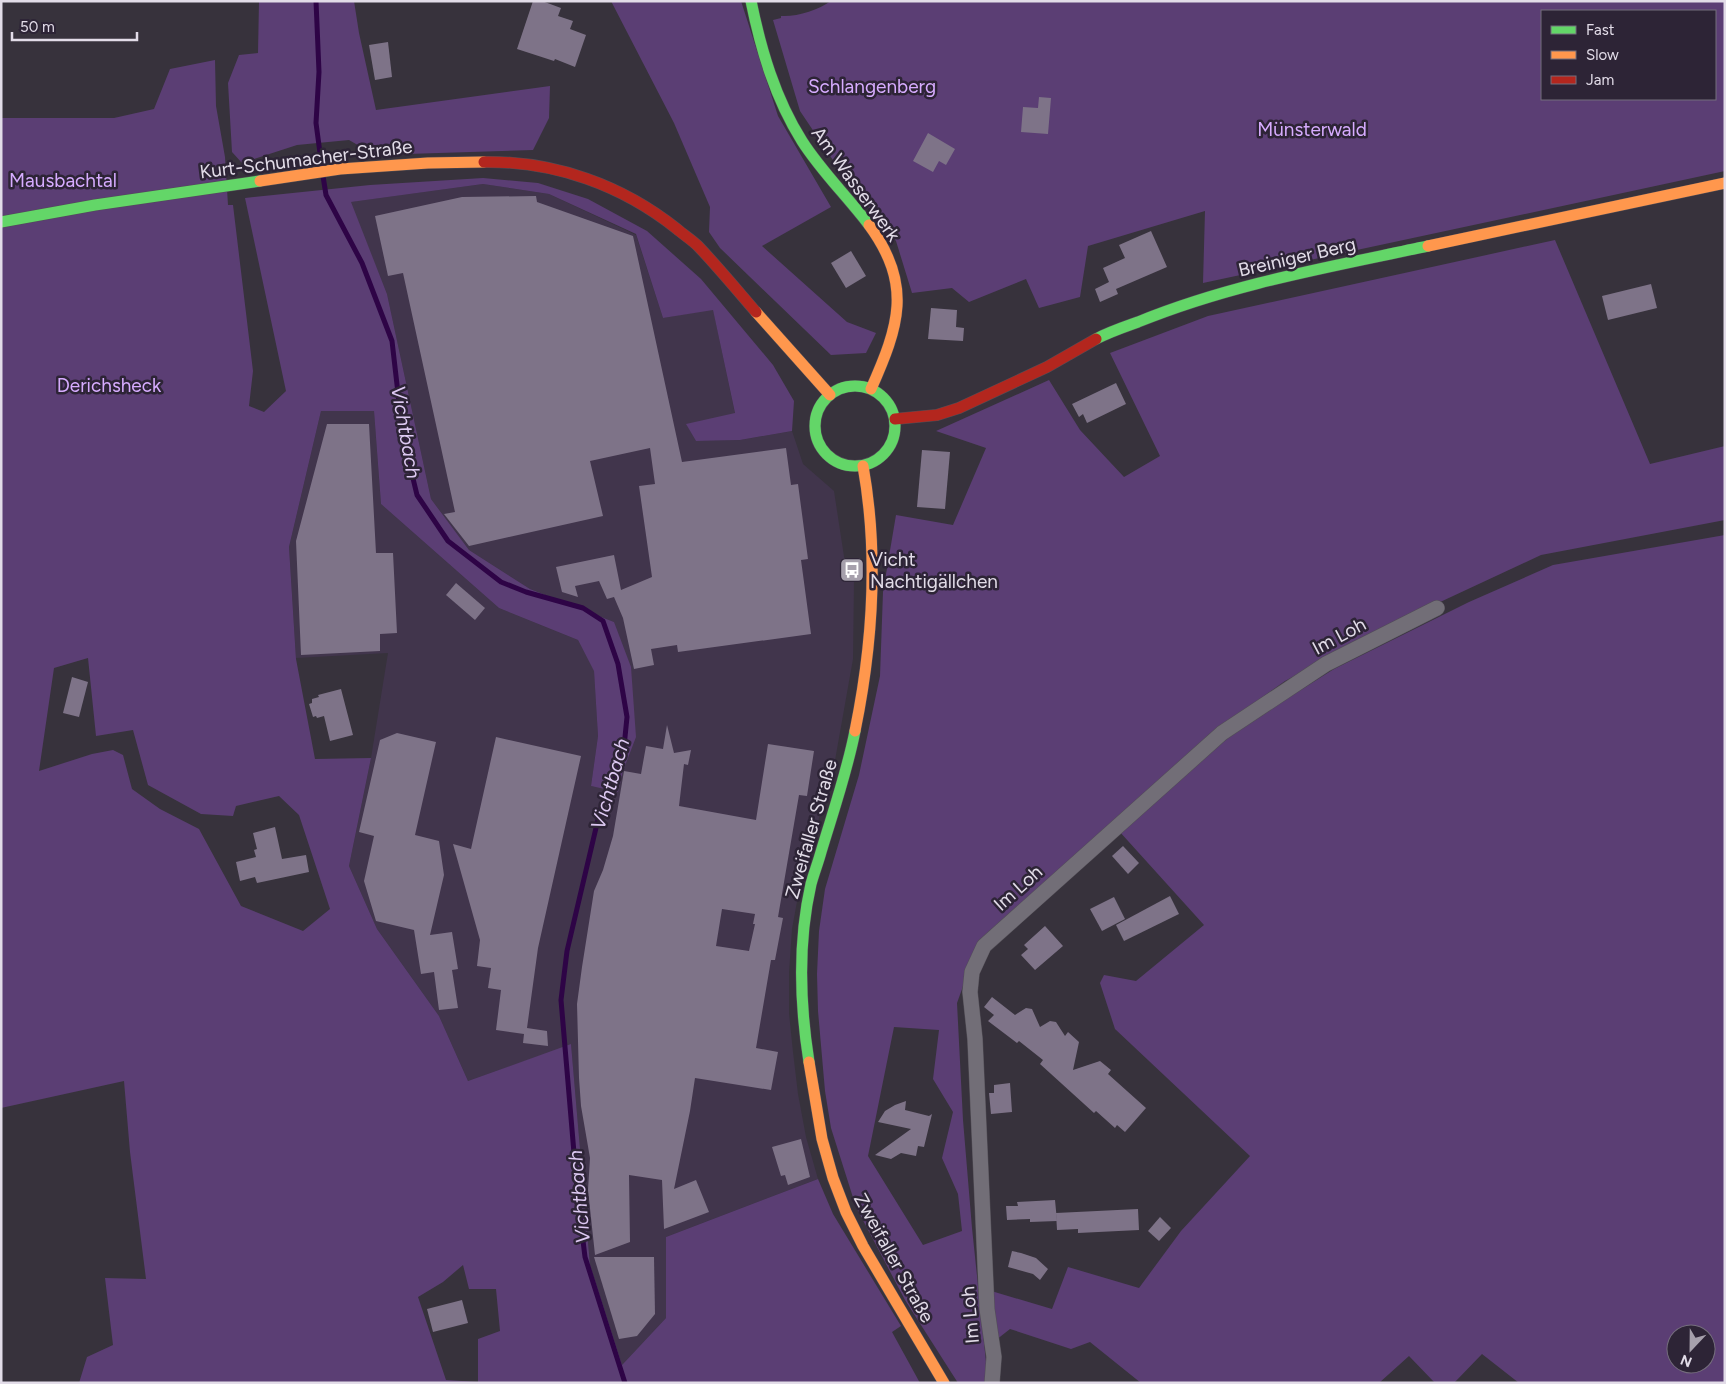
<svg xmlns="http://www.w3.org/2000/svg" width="1726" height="1384" viewBox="0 0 1726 1384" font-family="Figtree,sans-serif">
<rect width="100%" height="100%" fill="#37323c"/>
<polygon fill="#41354c" points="483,184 549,194 636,235 663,318 713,309 735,414 687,425 696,441 740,440 792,431 803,464 834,491 845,563 854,580 853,659 834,766 800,885 792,929 789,973 789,1013 793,1052 798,1094 806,1137 818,1179 666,1237 666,1318 622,1365 590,1265 571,1045 468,1081 439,1016 377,929 349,866 371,758 388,653 296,658 289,547 321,411 374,411 381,504 499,608 578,640 594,670 598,736 591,786 618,791 623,771 614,622 530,589 469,550 431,499 387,294 350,202"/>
<g fill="#5b3e74" fill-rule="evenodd">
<polygon points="259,1 354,1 359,33 376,110 550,86 549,118 533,150 375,155 349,140 297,145 242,163 232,152 228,83 239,55 258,53"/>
<polygon points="611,1 741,1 778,116 831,207 762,246 847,322 876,333 866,353 831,355 720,248 709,232 710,207 674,123"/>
<path d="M831 1H1725V171L1203 283 1205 211 1088 246 1080 297 1039 308 1026 279 969 302 952 288 912 293 896 241 847 181 800 111 773 20 781 18V16C797 17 818 10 831 1ZM1542 11H1715V99H1542Z"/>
<path d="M215 60 216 106 225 157 228 205H233L253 371 249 406 264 412 286 391 245 198 370 185 483 178 538 183 588 199 647 231 701 279 773 365 794 401 792 431 740 440 696 441 686 424 735 413 713 310 663 318 636 234 549 194 483 184 351 202 387 294 431 499 469 550 530 589 614 622 631 667 636 737 623 771 618 792 591 786 598 736 594 671 578 640 499 608 381 504 374 411H321L289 547 296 659 315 759 371 758 349 866 377 929 439 1016 468 1081 571 1044 590 1265 622 1365 666 1318V1237L818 1179 833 1214 901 1326 892 1332 920 1383H79L87 1357 113 1345 105 1278 146 1279 130 1152 124 1081 1 1108V118H114L154 109 170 69ZM88 658 96 736 133 730 148 785 201 814 233 816 236 806 279 796 299 815 330 909 303 931 241 906 199 829 160 809 132 789 123 755 113 750 92 754 39 771 54 668ZM463 1265 469 1289H496L500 1331 478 1339V1382L446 1380 418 1297 443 1282Z"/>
<path d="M1555 240 1650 464 1725 446V520L1541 555 1408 617 1285 681 1217 730 979 942 957 1003 963 1120 972 1228 988 1381 982 1383H958L905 1300 856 1207 831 1128 825 1091 818 1011 817 974 819 931 825 889 859 775 880 676 883 592 896 515 953 525 986 448 936 431 1049 380 1080 430 1124 477 1160 456 1110 353 1208 316ZM894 1027 939 1030 933 1079 953 1112 942 1158 958 1194 962 1231 923 1245 868 1156Z"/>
<path d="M1725 535V1383H1519L1482 1354 1454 1383H1435L1409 1356 1379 1383H1141L1090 1342 1071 1349 1010 1329 996 1340 988 1290 1052 1309 1068 1267 1139 1288 1181 1231 1250 1156 1115 1029 1100 983 1104 975 1136 981 1204 925 1119 831 1237 730 1334 669 1469 602 1553 565ZM1676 1334H1706V1364H1676Z"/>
</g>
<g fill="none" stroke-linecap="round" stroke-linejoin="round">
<g stroke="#2e0446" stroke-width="5">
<polyline points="316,1 319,72 316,123 322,168"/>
<polyline points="323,176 326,195 362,263 392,341 403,437 417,495 448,541 501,582 526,592 583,608 603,621 618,664 627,717 624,747 600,811 567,951 561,1000 578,1200 585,1257 625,1383"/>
</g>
</g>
<g fill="#7e7388" fill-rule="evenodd">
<polygon points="533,1 542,1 561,8 558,16 573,21 570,29 586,35 575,67 555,59 554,61 517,49"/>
<polygon points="388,42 392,77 375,80 369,45"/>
<polygon points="1039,97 1051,98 1048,134 1021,132 1023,107 1038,108"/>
<polygon points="928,133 955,149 946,165 939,161 933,172 913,161"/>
<polygon points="536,196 537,202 633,236 682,462 786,448 791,485 798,484 808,559 801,560 811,634 678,652 677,645 651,649 654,665 634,669 623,618 614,597 607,599 599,581 575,586 578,597 562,592 556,567 614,555 621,590 652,577 639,486 655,484 650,448 590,461 603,516 469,546 444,514 455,512 403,273 388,276 375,216 462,197"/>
<polygon points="1151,231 1167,267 1116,289 1118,294 1100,302 1095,289 1109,282 1103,268 1125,258 1119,245"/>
<polygon points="851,251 866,276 846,288 831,263"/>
<polygon points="1651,284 1657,308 1608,320 1602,296"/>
<polygon points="931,308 957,310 956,327 964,328 963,341 928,339"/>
<polygon points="1116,383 1126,404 1087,423 1083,414 1079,417 1072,404"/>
<polygon points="327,424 369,424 376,553 393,553 397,633 380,634 380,651 301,655 296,541"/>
<polygon points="922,450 950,452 945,509 917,507"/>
<polygon points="456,583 485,608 475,620 446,595"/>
<polygon points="72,677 88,682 79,717 63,713"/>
<polygon points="341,689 353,735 330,741 324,716 317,718 316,716 313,717 309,704 312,703 312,699 319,697 318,695"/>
<path d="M667 725 674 753 691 750 688 765 684 764 679 806 756 820 768 744 814 751 807 796 799 795 778 917 783 918 775 960H771L756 1048 778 1052 771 1090 695 1078 690 1111 674 1189 696 1180 709 1212 664 1229 662 1180 629 1175 630 1242 595 1255 588 1190 590 1158 581 1106 579 1078 577 1004 582 967 594 891 603 870 613 836 624 771 641 774 646 746 663 749ZM722 909 755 914 753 924H755L749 951 716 946Z"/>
<polygon points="397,733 436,742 415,835 439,841 444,875 430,935 452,932 458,969 452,970 458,1008 439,1010 434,972 421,974 414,930 376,921 364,881 374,836 359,832 380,740"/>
<polygon points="496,737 581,756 538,948 527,1028 547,1031 548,1046 523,1043 524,1034 496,1030 501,990 488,988 491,968 477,966 480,940 453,844 471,849"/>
<polygon points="275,827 282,859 306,855 309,872 257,883 255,877 240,881 236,862 256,857 254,850 257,849 253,833"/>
<polygon points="1123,846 1139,863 1128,874 1112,856"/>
<polygon points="1170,896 1179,914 1124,941 1116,925"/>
<polygon points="1114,897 1125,919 1102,931 1090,909"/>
<polygon points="1045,926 1063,946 1035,970 1021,955 1028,949 1024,945"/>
<polygon points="992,997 1015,1015 1026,1008 1032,1009 1040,1027 1050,1021 1056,1022 1065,1036 1068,1032 1079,1042 1073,1070 1100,1061 1111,1070 1108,1074 1146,1108 1125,1132 1117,1125 1115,1128 1096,1111 1094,1113 1040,1064 1043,1060 1019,1041 1017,1043 988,1021 994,1015 984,1007"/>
<polygon points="1010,1083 1012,1112 991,1114 989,1093 994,1093 994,1085"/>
<polygon points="906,1101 905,1110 929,1116 932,1114 924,1147 918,1146 916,1156 901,1153 891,1159 875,1155 911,1129 878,1122 885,1111 895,1105"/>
<polygon points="801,1139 810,1177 788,1185 785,1175 781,1176 772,1147"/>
<polygon points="1055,1200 1057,1221 1030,1222 1030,1219 1007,1220 1006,1206 1018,1206 1017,1202"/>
<polygon points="1138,1209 1139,1230 1078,1233 1078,1229 1057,1230 1056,1213"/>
<polygon points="1160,1217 1171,1228 1159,1241 1148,1231"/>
<polygon points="1012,1251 1021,1253 1036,1258 1048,1269 1040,1280 1033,1274 1008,1267"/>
<polygon points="594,1257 654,1257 655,1314 637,1336 619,1339"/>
<polygon points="462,1300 468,1323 433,1332 427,1309"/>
</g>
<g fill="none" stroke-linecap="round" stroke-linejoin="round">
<defs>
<polyline id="street" points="992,1383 994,1357 987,1309 975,1039 970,992 972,972 984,946 1222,733 1326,664 1437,608"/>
<g id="fast">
<path d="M751 1C761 50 775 98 802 141 821 171 847 196 869 225"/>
<polyline points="1,222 95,205 260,181"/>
<path d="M1096 339C1109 332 1124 327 1138 322 1231 284 1330 267 1428 246"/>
<circle cx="855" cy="426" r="40"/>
<path d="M809 1062C800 1005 798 941 811 884 814 873 818 863 821 852 833 812 847 772 855 731"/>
</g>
<g id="slow">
<polyline points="260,181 340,169 428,163 484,162"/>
<path d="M869 225C913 285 899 326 871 389"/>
<polyline points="1428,246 1725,183"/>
<polyline points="756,312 830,395"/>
<path d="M855 731C873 643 879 555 863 466"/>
<polyline points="809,1062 822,1139 833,1178 846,1212 863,1246 944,1383"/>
</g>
<g id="jam">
<path d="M484 162C555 161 622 185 677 229 684 235 692 240 698 246 718 267 737 290 756 312"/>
<polyline points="895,419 937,415 959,408 1047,367 1096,339"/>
</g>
</defs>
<use href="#street" stroke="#524e56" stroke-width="16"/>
<use href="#fast" stroke="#524e56" stroke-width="12"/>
<use href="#slow" stroke="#524e56" stroke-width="12"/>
<use href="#jam" stroke="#524e56" stroke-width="12"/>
<use href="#street" stroke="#726e77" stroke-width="15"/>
<use href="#fast" stroke="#63d668" stroke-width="11"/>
<use href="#slow" stroke="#ff974d" stroke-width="11"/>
<use href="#jam" stroke="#b3261e" stroke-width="11"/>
</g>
<defs>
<symbol id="bus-square" viewBox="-11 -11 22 22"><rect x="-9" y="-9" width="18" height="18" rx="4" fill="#a6a0ac" stroke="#2d2436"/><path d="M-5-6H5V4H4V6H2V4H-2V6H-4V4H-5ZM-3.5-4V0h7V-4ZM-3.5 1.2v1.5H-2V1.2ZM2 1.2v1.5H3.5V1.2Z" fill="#fff"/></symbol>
</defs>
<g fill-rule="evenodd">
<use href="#bus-square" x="838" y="556" width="28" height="28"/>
</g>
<g text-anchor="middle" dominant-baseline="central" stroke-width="5" stroke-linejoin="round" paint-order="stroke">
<g font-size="19" fill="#d7acff" stroke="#2d2436">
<text x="872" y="86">Schlangenberg</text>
<text x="1312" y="129">Münsterwald</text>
<text x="63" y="180">Mausbachtal</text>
<text x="109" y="385">Derichsheck</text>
</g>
<g font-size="19" fill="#e2dce8" stroke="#2d2436">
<text transform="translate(306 159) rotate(-7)">Kurt-Schumacher-Straße</text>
<text transform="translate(856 184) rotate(54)">Am Wasserwerk</text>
<text transform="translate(1297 257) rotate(-13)">Breiniger Berg</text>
<text transform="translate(1339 636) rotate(-28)">Im Loh</text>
<text transform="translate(811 829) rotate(-74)">Zweifaller Straße</text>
<text transform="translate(1018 888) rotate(-42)">Im Loh</text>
<text transform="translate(894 1258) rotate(61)">Zweifaller Straße</text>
<text transform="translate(970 1315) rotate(-95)">Im Loh</text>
</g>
<g font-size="19" fill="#e2dce8" stroke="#2d2436" text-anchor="start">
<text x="870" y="559">Vicht<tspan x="870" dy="22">Nachtigällchen</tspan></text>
</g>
<g font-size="20" font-style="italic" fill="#ddc9f2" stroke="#2d2436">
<text transform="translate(406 432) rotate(80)">Vichtbach</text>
<text transform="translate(610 784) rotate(-74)">Vichtbach</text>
<text transform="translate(579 1197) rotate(-95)">Vichtbach</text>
</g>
</g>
<rect width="1726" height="1384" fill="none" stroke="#e2dce8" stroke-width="5"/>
<rect x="1541" y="10" width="175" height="90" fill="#2d2436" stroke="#756e7d"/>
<rect x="1551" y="26" width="25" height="8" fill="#63d668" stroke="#756e7d"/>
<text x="1586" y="35" font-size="15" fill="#e2dce8">Fast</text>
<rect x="1551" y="51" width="25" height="8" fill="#ff974d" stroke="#756e7d"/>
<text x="1586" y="60" font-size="15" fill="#e2dce8">Slow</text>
<rect x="1551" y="76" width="25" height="8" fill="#b3261e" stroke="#756e7d"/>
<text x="1586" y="85" font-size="15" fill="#e2dce8">Jam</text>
<g transform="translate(1691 1349) rotate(202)"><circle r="24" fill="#2d2436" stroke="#756e7d"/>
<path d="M0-4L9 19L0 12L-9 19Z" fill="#a6a0ac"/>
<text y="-8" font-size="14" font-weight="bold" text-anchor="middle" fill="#e2dce8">N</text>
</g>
<path d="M12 32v8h125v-8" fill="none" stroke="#e2dce8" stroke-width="2.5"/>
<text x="20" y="32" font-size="15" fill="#e2dce8" stroke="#2d2436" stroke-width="4" paint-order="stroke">50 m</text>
</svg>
